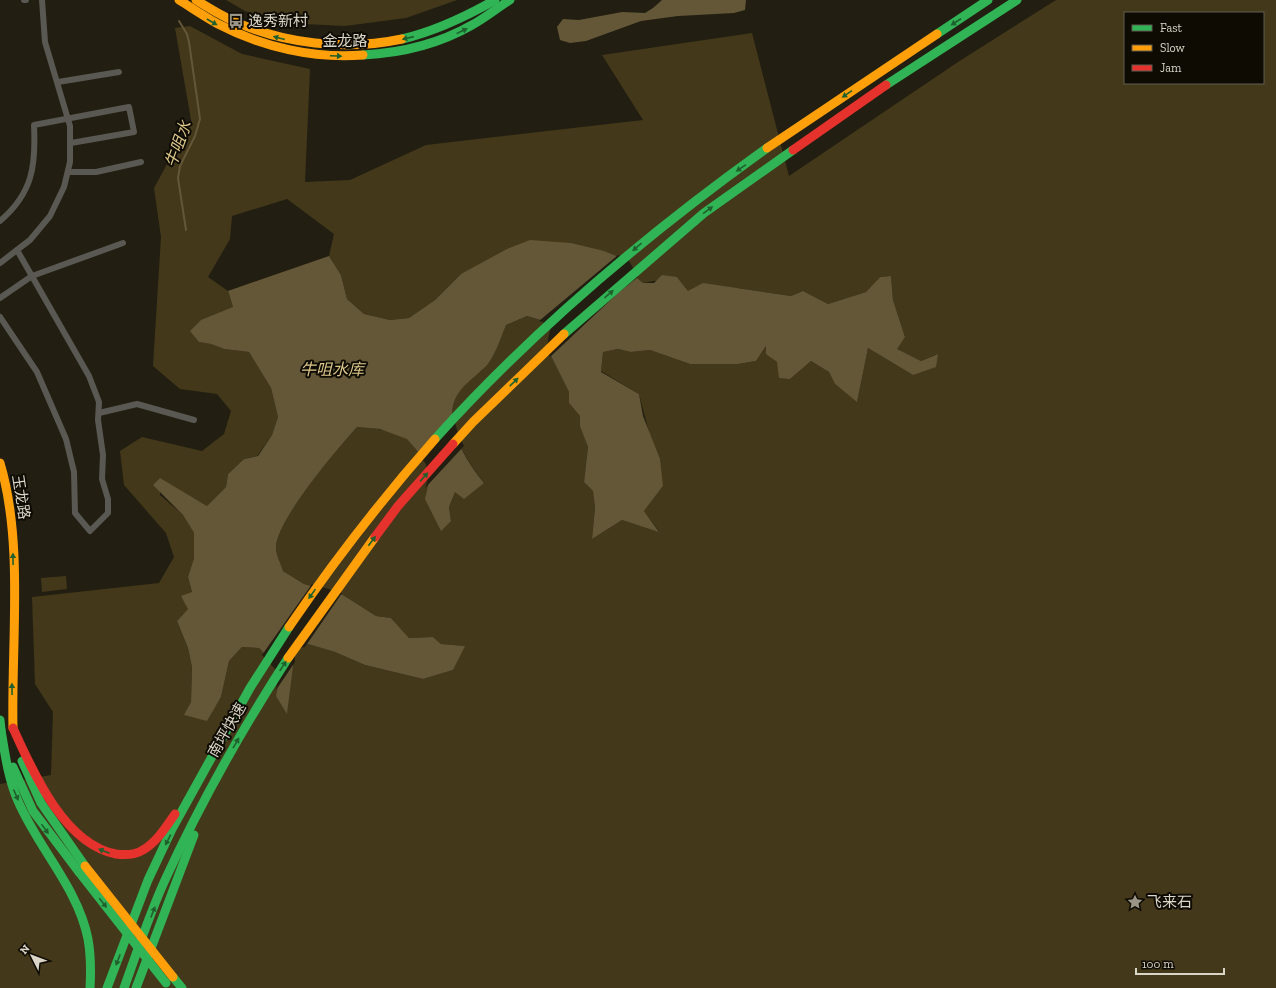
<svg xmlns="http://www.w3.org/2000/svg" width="1276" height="988" viewBox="0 0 1276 988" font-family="'Zilla Slab','Noto Sans SC',serif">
<rect width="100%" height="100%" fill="#221e11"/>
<g fill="#43381a" fill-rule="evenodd">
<polygon points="226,0 457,0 406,18 345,26 284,23 245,11"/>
<path d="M1056 0H1276V988H0V784L51 775 53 712 35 684 32 597 159 583 174 557 166 533 124 485 120 451 142 437 202 451 224 434 231 411 217 394 180 389 153 366 161 237 154 188 191 120 175 28 190 26 242 54 310 69 305 182 350 180 426 145 643 120 602 55 752 33 789 176 958 62ZM1125 13H1263V83H1125ZM287 199 334 234 329 256 228 291 208 277 230 239 232 216ZM329 256 341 275 347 299 364 314 390 320 409 318 435 300 461 274 635 276 643 283 677 277 688 291 737 288 791 296 803 291 828 304 866 292 880 277 891 276 893 300 905 337 896 349 921 361 937 354 913 375 868 348 857 401 835 384 829 372 811 361 790 379 777 362 767 354V345L756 361 738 364H690L650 350 631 352 618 349 603 352 601 371 639 394 663 486 644 511 659 531 622 520 592 539 595 508 593 491 584 482 588 447 581 426 580 416 569 403V392L548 350 554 324 527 316 506 325C500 337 496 353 488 364 479 374 465 383 458 394 440 421 467 461 484 483L455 492 449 507 451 521C440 493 432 459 408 439 395 430 372 428 357 427 338 448 275 522 276 548 276 555 281 564 283 571L304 584 343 595 376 616 391 618 409 638 433 637 441 644 464 646 453 670 423 679 365 665 335 652 308 644 293 648 287 713 277 668 259 648 242 647 229 661 221 697 207 720 185 715 191 702 192 667 188 648 177 621 188 609 192 592 188 577 194 558V533L183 515 160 495V479L207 506 226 487 228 474 244 459 257 456 272 435 278 417 271 388 249 352 224 349 211 344 199 342 233 307 228 292Z"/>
<polygon points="66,576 67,589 42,592 41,578"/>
</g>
<g fill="#645737">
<polygon points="662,0 746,0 745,10 734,13 678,16 641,21 586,41 570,43 560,40 557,27 563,19 579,20 622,12 645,13 653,8"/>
<path d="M530 240 571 243 604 251 626 260 635 276 643 283H654L662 275 677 277 688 291 703 283 791 296 803 291 828 304 866 292 880 277 891 276 893 300 905 337 897 349 921 361 938 354 936 367 913 375 868 348 857 402 835 384 829 372 811 361 790 379 779 378 777 362 766 354V346L756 361 738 364H690L650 350 631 352 618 349 603 352 601 372 639 394 643 416 660 459 663 486 644 511 659 532 622 520 592 539 595 508 593 491 584 482 588 447 580 426V416L569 403V392L548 350 554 324 527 316 506 325C501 337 496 353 488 364 479 374 465 383 458 394 440 421 467 462 484 483L464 499 455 492 449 507 451 521 441 531 425 499 429 482 428 463 407 439 380 429 357 427C338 448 275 522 276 548 276 555 281 564 283 571L304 584 343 595 376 616 391 618 409 638 433 637 441 644 465 646 453 670 423 679 365 665 335 652 308 644 293 648V666L287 714 276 696C282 671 275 666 259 648L242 647 229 661 221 697 207 721 184 715 191 702 192 667 188 648 177 621 188 609 181 596 192 592 188 577 194 558V533L183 515 153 485 160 478 207 506 226 487 228 474 244 459 258 456 272 435 278 417 271 388 249 352 224 349 211 344 199 342 190 331 201 320 233 307 228 291 329 256 341 275 347 299 364 314 390 320 409 318 435 300 461 274 507 249Z"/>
</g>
<g fill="#221e11">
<polygon points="618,255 628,259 638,277 618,293 550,357 546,350 551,325 539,321"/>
<polygon points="453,414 458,434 464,446 425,488 427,482 426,464 417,453"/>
<polygon points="312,584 342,593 305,647 295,649 295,662 276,690 277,684 275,669 262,655"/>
</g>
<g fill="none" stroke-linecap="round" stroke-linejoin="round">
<polyline stroke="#645737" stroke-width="2" points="179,21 187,34 189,42 200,119 195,136 180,166 178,178 186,230"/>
<g stroke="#595852" stroke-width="6">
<polyline points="24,0 26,0"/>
<polyline points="58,82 119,72"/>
<polyline points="68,172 96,172 141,162"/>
<path d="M0 221C33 193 36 165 34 125L129 107 134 132 71 143"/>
<polyline points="0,263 30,240 50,216 64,187 70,162 70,126 45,42 42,0"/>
<polyline points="0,298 32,276 123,243"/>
<polyline points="0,317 37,372 66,439 74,472 75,513 90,531 108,513 108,499 102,479 103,455 98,420 99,402 89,376 17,250"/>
<polyline points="99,413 137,404 194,420"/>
</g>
<g stroke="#30b455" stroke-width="9">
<polyline points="937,34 988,0"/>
<path d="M402 39C436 31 465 17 495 0"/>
<path d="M363 55C400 53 439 44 472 25 485 18 497 8 510 0"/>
<polyline points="886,85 1017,0"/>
<polyline points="564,334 704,213 793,150"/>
<path d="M435 439C534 329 647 234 767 148"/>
<polyline points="0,720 1,730"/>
<path d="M1 730C5 754 8 778 18 801 38 848 78 888 88 939 91 956 91 971 90 988"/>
<polyline points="22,761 41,803 85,866"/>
<polyline points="13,767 33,811 79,872"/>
<polyline points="173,977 182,988"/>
<polyline points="107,988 148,880 172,829 250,688 289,627"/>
<path d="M124 988C137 952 149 915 165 880 200 804 242 729 288 658"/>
<polyline points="136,988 194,835"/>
</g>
<g stroke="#ff9f0a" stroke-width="9">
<path d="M179 0C192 8 205 17 218 24 262 47 314 59 363 55"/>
<path d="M196 0C207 7 219 14 231 20 284 44 345 51 402 39"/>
<polyline points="767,148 937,34"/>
<polyline points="453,444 473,422 564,334"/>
<path d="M0 463C24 543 11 644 13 728"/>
<path d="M289 627C334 561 382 499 435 439"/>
<polyline points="288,658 375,537"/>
</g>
<g stroke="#e5322d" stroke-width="9">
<polyline points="793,150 886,85"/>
<polyline points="375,537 398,506 453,444"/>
<path d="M13 728C33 772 64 844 116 854 124 855 135 855 143 850 157 842 166 827 175 814"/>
</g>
<polyline stroke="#30b455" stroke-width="9" points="79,872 166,983"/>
<polyline stroke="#ff9f0a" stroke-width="9" points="85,866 173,977"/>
</g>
<defs><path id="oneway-solid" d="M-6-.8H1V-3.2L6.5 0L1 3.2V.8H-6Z"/></defs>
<g fill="#1f602c">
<use href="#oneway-solid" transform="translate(212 22) rotate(30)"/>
<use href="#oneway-solid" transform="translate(956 22) rotate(147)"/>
<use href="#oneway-solid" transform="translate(462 31) rotate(-26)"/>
<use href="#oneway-solid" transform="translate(279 38) rotate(-165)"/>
<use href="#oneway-solid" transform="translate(408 38) rotate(167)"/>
<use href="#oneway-solid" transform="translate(336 56) rotate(3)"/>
<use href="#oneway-solid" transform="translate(847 94) rotate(146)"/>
<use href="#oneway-solid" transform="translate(741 168) rotate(145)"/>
<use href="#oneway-solid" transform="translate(708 210) rotate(-36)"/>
<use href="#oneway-solid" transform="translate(637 247) rotate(139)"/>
<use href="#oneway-solid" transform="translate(609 294) rotate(-41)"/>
<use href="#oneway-solid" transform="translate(514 382) rotate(-44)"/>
<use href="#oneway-solid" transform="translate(424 477) rotate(-48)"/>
<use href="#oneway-solid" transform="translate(372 541) rotate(-53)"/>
<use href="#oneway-solid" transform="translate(13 559) rotate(-91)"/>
<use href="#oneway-solid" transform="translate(312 594) rotate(125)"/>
<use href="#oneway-solid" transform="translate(283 666) rotate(-57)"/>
<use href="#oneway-solid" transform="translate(12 689) rotate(-91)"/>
<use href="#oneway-solid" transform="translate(236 743) rotate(-60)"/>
<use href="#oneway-solid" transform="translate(16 795) rotate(66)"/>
<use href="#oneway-solid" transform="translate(45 829) rotate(54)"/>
<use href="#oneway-solid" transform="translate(168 840) rotate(117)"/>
<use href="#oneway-solid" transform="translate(104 851) rotate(-159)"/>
<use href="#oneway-solid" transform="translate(103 903) rotate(52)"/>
<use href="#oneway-solid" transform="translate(153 912) rotate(-69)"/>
<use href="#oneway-solid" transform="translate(118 960) rotate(111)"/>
</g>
<defs>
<symbol id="bus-bare" viewBox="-9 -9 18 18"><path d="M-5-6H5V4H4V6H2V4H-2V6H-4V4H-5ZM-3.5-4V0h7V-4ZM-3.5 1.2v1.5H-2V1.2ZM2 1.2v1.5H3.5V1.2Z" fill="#9a9587" stroke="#0e0b03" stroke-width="2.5" paint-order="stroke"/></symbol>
<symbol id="sight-bare" viewBox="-9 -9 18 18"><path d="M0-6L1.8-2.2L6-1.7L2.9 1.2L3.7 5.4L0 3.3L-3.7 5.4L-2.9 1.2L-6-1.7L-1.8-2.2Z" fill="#9a9587" stroke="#0e0b03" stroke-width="2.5" paint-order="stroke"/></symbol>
</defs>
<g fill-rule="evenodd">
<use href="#bus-bare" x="225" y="10" width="22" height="22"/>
<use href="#sight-bare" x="1124" y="891" width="22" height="22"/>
</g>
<g text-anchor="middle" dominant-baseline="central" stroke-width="4" stroke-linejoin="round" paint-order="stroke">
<g font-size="15" fill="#dad5c7" stroke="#0e0b03" text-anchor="start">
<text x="248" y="21">逸秀新村</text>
<text x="1147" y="902">飞来石</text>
</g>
<g font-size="15" fill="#dad5c7" stroke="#0e0b03">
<text x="345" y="41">金龙路</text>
<text transform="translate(21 497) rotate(81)">玉龙路</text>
<text transform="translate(227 730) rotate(-60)">南坪快速</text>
</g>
<g font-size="16" font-style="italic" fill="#ddc78a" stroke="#0e0b03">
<text transform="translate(178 144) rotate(-70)">牛咀水</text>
<text x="332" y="369">牛咀水库</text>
</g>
</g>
<rect x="1124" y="12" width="140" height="72" fill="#0e0b03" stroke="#605c51"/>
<rect x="1132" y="25" width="20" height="6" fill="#30b455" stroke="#605c51"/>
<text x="1160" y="32" font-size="12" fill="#dad5c7">Fast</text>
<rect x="1132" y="45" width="20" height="6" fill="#ff9f0a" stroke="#605c51"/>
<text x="1160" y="52" font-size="12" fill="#dad5c7">Slow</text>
<rect x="1132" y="65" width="20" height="6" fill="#e5322d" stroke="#605c51"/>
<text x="1160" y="72" font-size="12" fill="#dad5c7">Jam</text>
<g transform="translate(32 956) rotate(312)" stroke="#0e0b03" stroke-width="3" paint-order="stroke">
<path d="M0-3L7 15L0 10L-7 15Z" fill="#dad5c7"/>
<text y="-6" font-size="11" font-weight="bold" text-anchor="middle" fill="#dad5c7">N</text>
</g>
<path d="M1136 968v6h88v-6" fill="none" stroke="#dad5c7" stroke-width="2"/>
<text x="1142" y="968" font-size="12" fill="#dad5c7" stroke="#0e0b03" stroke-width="3" paint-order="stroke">100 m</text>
</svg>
